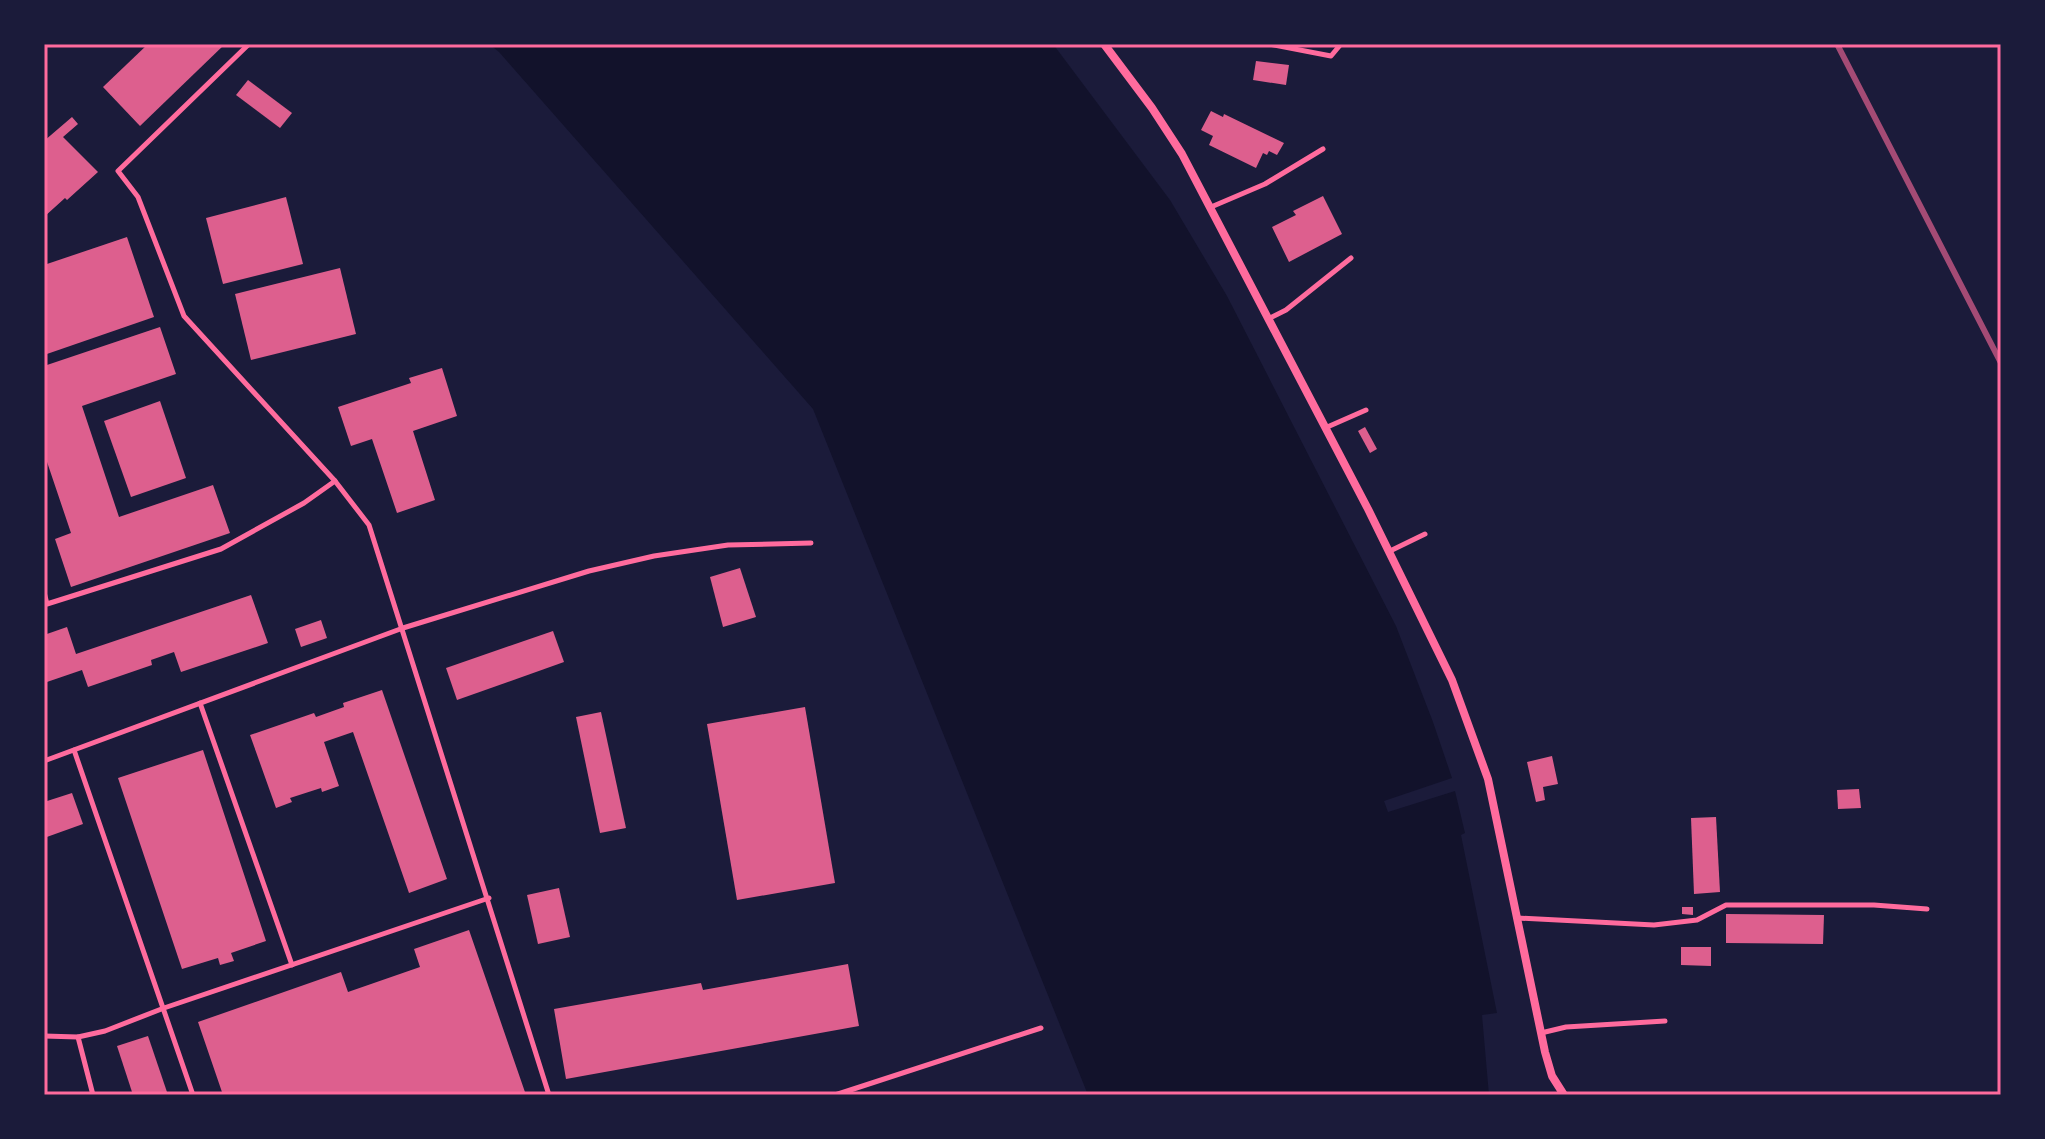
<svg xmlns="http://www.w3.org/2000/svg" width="2045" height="1139" viewBox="0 0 2045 1139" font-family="'IBM Plex Sans',sans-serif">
<rect width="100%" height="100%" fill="#1b1b3a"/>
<polygon fill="#12122b" points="489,44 1053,44 1170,200 1227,296 1396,626 1433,722 1452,778 1384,801 1388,812 1455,791 1465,833 1461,835 1497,1013 1482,1015 1489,1095 1088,1095 813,409 499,52"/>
<g fill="#dd5f8e">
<polygon points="148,44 225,44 140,126 103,87"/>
<polygon points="1256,61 1289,65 1286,85 1253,80"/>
<polygon points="248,80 292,113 280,128 236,95"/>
<polygon points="1211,111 1223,117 1224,114 1284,143 1277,155 1269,151 1267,155 1263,153 1256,168 1209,145 1213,136 1201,130"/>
<polygon points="72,117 78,124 63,137 98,172 67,200 65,198 44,217 44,141"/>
<polygon points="1323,196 1342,234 1289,262 1272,227 1296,215 1293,211"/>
<polygon points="286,197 303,264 223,284 206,218"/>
<polygon points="127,237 154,317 44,355 44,265"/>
<polygon points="340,268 356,334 251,360 235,294"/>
<polygon points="160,327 176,374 82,406 119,517 213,485 230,533 71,587 55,539 71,533 44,453 44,366"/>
<polygon points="442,368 457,416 413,431 435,500 397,513 372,439 351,446 338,407 411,383 409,378"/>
<polygon points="160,401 186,478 131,497 104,421"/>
<polygon points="1365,427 1377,449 1370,453 1358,431"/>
<polygon points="740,568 756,617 723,627 710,577"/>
<polygon points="251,595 268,643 181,672 174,652 151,660 152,665 88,687 82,670 44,683 44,635 67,627 76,654"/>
<polygon points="321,620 327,638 301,647 295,629"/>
<polygon points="553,631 564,662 457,700 446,668"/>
<polygon points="382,690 447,879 409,893 353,732 324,742 339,786 322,792 321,788 290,798 292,802 276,808 250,735 314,713 316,717 344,707 343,703"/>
<polygon points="805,707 835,883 737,900 707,724"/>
<polygon points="601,712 626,828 600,833 576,717"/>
<polygon points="203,750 266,941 231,953 234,961 220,965 218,958 182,969 118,778"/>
<polygon points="1552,756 1558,784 1543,787 1545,800 1536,802 1527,762"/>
<polygon points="1859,789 1861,808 1838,809 1837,790"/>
<polygon points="72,793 83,824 44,838 44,802"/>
<polygon points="1716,817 1720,892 1694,894 1691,818"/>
<polygon points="559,888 570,937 538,944 527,895"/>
<polygon points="1682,907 1693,907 1693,915 1682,914"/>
<polygon points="1726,914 1824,915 1823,944 1726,943"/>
<polygon points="469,930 526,1095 223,1095 198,1022 341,972 348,992 420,967 414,949"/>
<polygon points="1681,947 1711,947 1711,966 1681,965"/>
<polygon points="848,964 859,1026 566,1079 554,1009 701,983 703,990"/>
<polygon points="148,1036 168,1095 133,1095 117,1046"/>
</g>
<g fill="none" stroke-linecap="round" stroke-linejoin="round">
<g stroke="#ff6b9d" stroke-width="5">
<polyline points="249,44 118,171 138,197 184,316 335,481 369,525 549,1095"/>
<polyline points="1269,44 1331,56 1341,44"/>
<polyline points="1211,207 1265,184 1323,149"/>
<polyline points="1268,319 1286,310 1351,258"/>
<polyline points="1325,428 1366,410"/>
<polyline points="1390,551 1425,534"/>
<polyline points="44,592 47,604 221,549 304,503 335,481"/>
<polyline points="200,703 292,965"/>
<polyline points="74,750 193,1095"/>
<polyline points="44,761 403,628 589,571 654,556 728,545 811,543"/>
<polyline points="1517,918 1654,925 1697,920 1726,905 1874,905 1927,909"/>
<polyline points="1541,1033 1566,1027 1665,1021"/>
<polyline points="44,1036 78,1037 105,1031 164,1008 489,898"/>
<polyline points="78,1037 93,1095"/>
<polyline points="835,1095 1041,1028"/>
</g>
<polyline stroke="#ff6b9d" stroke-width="8" points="1104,44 1152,108 1182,154 1368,509 1452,680 1488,779 1545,1052 1552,1076 1564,1095"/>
<polyline stroke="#a44b75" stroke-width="6" points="1837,44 2001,363"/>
</g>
<rect width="2045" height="1139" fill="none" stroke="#1b1b3a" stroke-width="92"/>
<rect x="46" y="46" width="1953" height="1047" fill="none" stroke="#ff6b9d" stroke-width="3"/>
</svg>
